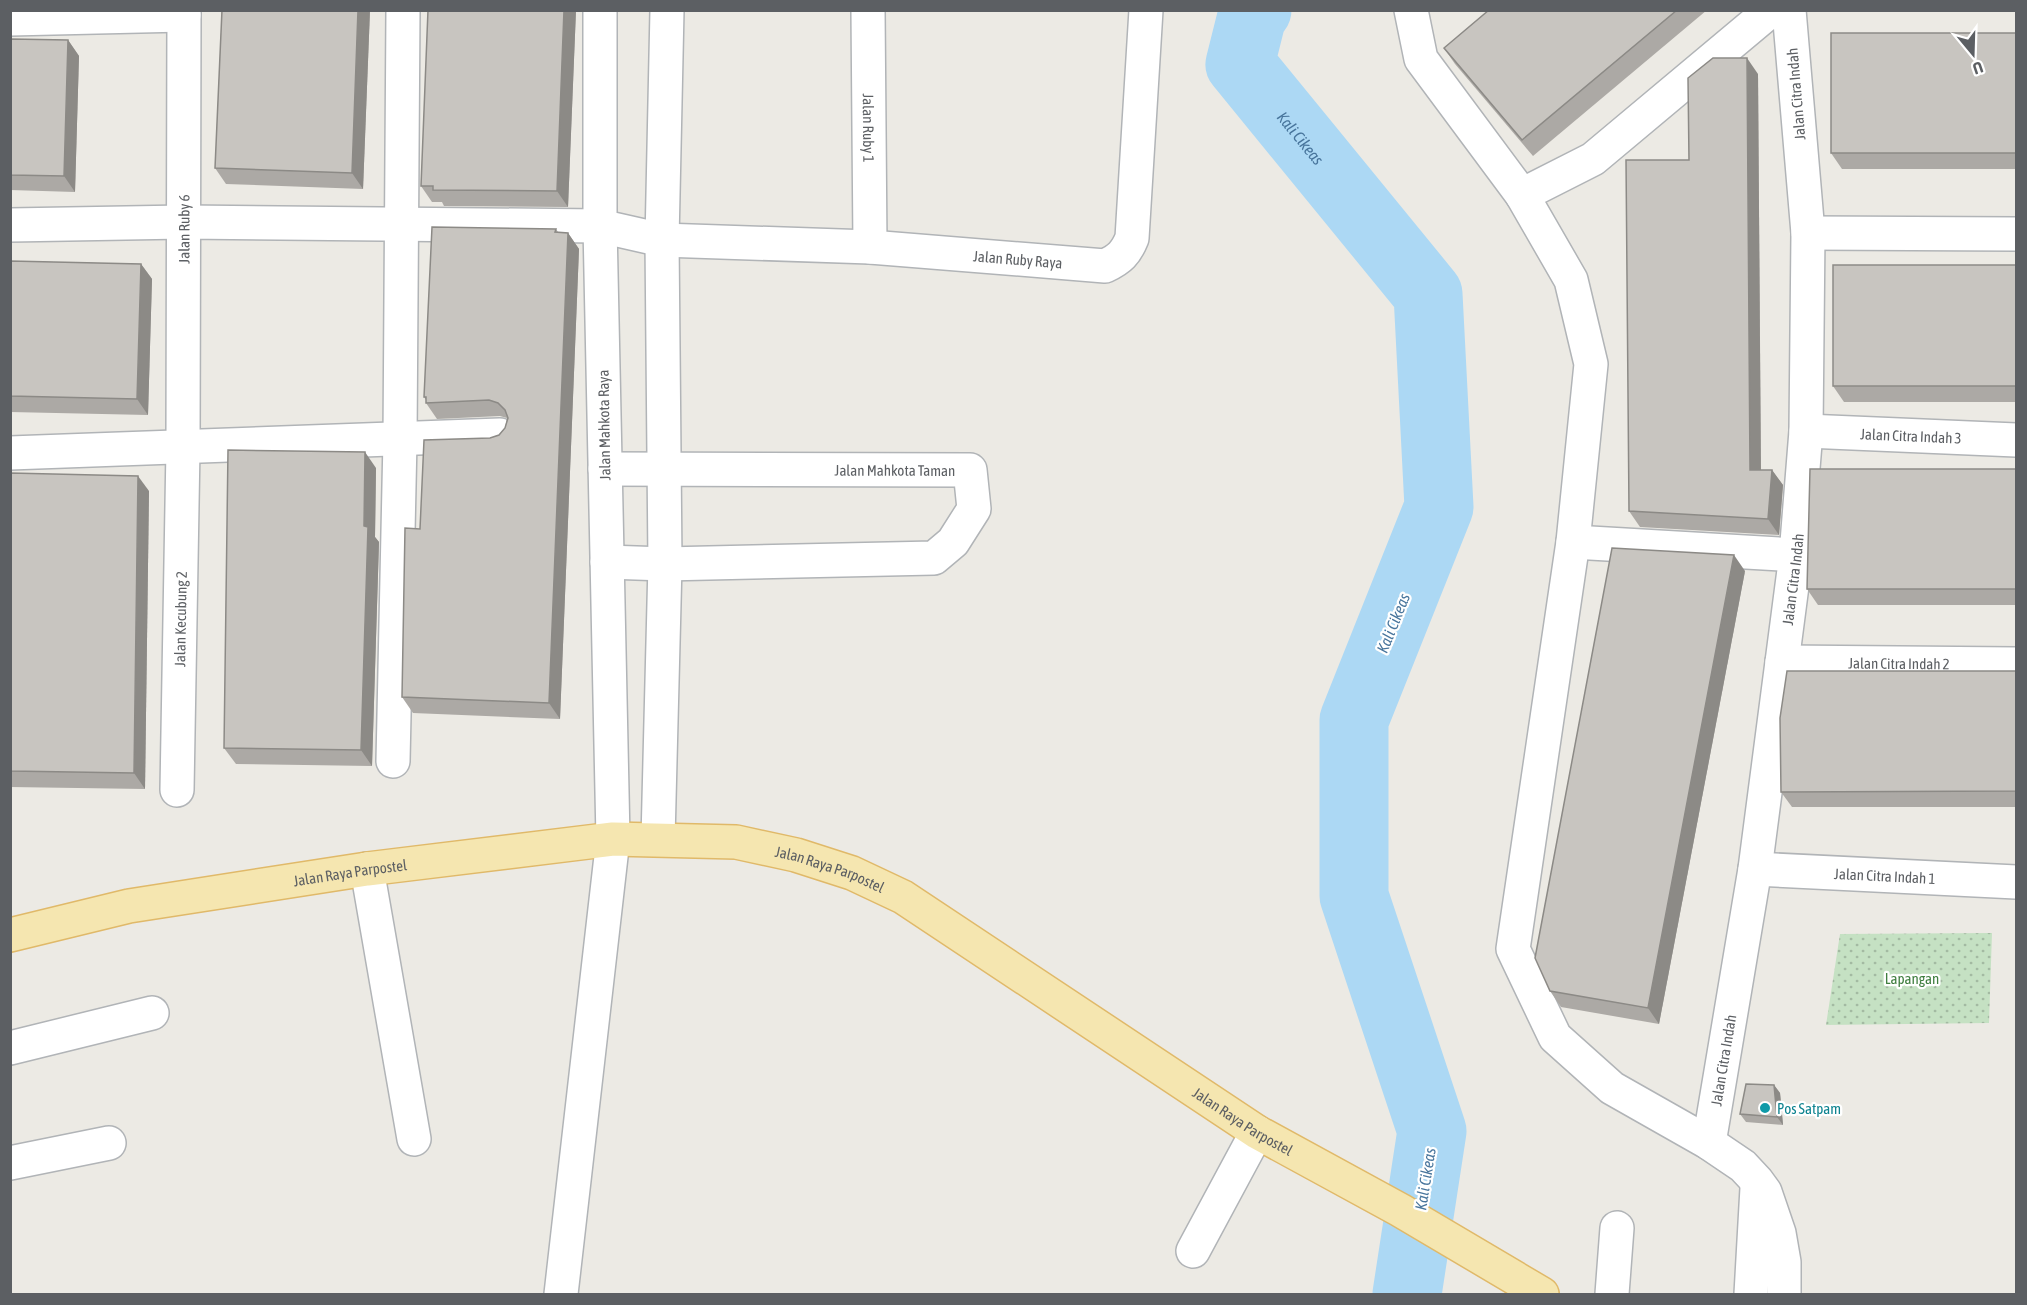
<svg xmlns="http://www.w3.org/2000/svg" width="2027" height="1305" viewBox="0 0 2027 1305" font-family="'Asap Condensed',sans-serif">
<defs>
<pattern id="grass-dots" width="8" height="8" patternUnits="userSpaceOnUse" patternTransform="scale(1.5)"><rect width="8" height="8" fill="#c5e1c3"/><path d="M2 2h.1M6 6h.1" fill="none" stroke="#a3baa2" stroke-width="1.8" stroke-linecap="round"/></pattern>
</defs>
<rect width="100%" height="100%" fill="#eceae4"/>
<polygon fill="url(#grass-dots)" points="1992,933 1989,1023 1826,1025 1840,934"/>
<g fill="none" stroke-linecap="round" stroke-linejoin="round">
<path stroke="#acd8f4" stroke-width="69" id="s1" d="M1257 10 1252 16 1240 64 1428 294 1439 507 1354 720V896L1432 1131 1407 1294"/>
<defs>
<g id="minor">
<path id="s2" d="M868 10 870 247"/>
<polyline points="1411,10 1421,59 1522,195 1571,280 1591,364 1573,542 1513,949 1555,1037 1612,1088 1709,1143 1743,1166 1757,1181 1765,1192 1779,1233 1784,1262 1784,1294"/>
<polyline points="10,19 184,15"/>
<polyline points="1522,195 1593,159 1771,10"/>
<path id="s3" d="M10 225 184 222 600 226 662 240 870 247 1105 266C1120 259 1126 253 1132 238L1146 10"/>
<polyline points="1808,233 2016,234"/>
<path id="s4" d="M1806 431 2016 440"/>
<polyline points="10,453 500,435"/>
<path id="s5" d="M605 469 970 470 974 509 953 542 934 558 665 564 607 562"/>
<polyline points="1573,542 1796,555"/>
<path id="s6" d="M1782 662 2016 664"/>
<polyline points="393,761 400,440 403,10"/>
<path id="s7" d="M177 790 183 448 184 10"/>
<polyline points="658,839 665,564 662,240 667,10"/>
<polyline points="367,869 414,1139"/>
<path id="s8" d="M1755 869 2016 882"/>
<polyline points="10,1048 152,1013"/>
<path id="s9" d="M1709 1143 1755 869 1796 555 1806 431 1808 233 1789 10"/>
<polyline points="10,1163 109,1143"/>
<polyline points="1193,1251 1257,1132"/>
<polyline points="561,1294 613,839 600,226 600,10"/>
<polyline points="1612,1294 1617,1228"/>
<polyline points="1751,1294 1757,1188"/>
</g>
<g id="major">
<path id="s10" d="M10 935 129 906 367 869 613 839 736 842 796 855 852 873 903 897 1257 1132 1400 1210 1542 1294"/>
</g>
</defs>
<use href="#minor" stroke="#b1b4b7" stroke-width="36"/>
<use href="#major" stroke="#e0b969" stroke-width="36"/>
<use href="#minor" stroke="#fff" stroke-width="33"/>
<use href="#major" stroke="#f5e6b0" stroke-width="33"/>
</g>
<g fill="#aca9a5">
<polygon points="222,10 370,10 363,189 226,184 215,168"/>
<polygon points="576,10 568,207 444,206 442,202 432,202 421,186"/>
<polygon points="1489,10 1707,10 1533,156 1455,64 1444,48"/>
<polygon points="2016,33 2016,169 1842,169 1831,153"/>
<polygon points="10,39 68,40 79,56 75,192 10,190"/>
<polygon points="1758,74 1761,470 1772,470 1783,485 1779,535 1640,527 1629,511 1689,160"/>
<polygon points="556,229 558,232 568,233 579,249 560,719 413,713 402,697 420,529 490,438 499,435 505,428 507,418 500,416 437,419 426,403 426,400 424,397"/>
<polygon points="10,261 141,264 152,279 148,415 10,412"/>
<polygon points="2016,265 2016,402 1844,402 1833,386"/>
<polygon points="376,468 375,537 379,542 372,766 236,764 224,748"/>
<polygon points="2016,469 2016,605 1818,605 1807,589"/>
<polygon points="10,473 149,491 145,789 10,787"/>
<polygon points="1745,571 1659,1024 1561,1007 1550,991"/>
<polygon points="2016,671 2016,807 1792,807 1781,792"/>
<polygon points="1774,1085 1780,1093 1783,1125 1746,1122 1740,1114"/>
</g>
<g fill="#8c8a86">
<polygon points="358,10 370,10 363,189 352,173"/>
<polygon points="564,10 576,10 568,207 557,191"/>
<polygon points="68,40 79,56 75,192 64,176"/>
<polygon points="1747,58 1758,74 1761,486 1750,470"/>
<polygon points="568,233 579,249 560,719 549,703"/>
<polygon points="141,264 152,279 148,415 137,399"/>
<polygon points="365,452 376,468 375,537 379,542 372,766 361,750"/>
<polygon points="1772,470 1783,485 1779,535 1768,519"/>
<polygon points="138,476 149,491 145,789 134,773"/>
<polygon points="1734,555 1745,571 1659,1024 1648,1008"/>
<polygon points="1774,1085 1780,1093 1783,1125 1777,1117"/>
</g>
<g fill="#c8c5c0" stroke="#8c8a86" stroke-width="1.5">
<polygon points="222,10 358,10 352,173 215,168"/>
<polygon points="428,10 564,10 557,191 433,190 433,186 421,186"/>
<polygon points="1489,10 1677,10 1522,140 1444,48"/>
<rect x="1831" y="33" width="185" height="120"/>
<polygon points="10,39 68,40 64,176 10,175"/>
<polygon points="1713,58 1747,58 1750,470 1772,470 1768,519 1629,511 1626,160 1689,160 1688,78"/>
<polygon points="432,227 556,229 555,232 568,233 549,703 402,697 405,528 420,529 424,440 490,438 499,435 505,428 508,418 505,410 498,403 489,400 426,403 426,397 424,397"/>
<polygon points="10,261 141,264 137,399 10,396"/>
<rect x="1833" y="265" width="183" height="121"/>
<polygon points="228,450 365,452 364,526 368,527 361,750 224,748"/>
<polygon points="1810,469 2016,469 2016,589 1807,589"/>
<polygon points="10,473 138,476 134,773 10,771"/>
<polygon points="1612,548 1734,555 1648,1008 1550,991 1535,958"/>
<polygon points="1787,671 2016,671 2016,791 1781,792 1780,718"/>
<polygon points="1746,1084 1774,1085 1777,1117 1740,1114"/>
</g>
<circle fill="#0f9aa8" stroke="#fff" stroke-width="2" cx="1765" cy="1108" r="6"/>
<g text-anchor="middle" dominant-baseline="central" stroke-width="4.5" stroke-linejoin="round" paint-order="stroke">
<g font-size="15" fill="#5c5f63" stroke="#fff">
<text transform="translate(1796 94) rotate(-95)">Jalan Citra Indah</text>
<text stroke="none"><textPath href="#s2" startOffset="118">Jalan Ruby 1</textPath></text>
<text stroke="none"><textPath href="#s7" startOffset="561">Jalan Ruby 6</textPath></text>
<text stroke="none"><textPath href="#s3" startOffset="1010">Jalan Ruby Raya</textPath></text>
<text transform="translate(604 425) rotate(-91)">Jalan Mahkota Raya</text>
<text stroke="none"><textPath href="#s4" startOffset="105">Jalan Citra Indah 3</textPath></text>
<text stroke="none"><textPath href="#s5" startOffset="290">Jalan Mahkota Taman</textPath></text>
<text stroke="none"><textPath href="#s9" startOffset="570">Jalan Citra Indah</textPath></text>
<text stroke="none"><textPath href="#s7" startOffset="171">Jalan Kecubung 2</textPath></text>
<text stroke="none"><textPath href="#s6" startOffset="117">Jalan Citra Indah 2</textPath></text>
<text stroke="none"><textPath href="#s10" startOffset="832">Jalan Raya Parpostel</textPath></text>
<text stroke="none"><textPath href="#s10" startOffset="346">Jalan Raya Parpostel</textPath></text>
<text stroke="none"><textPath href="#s8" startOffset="130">Jalan Citra Indah 1</textPath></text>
<text stroke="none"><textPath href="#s9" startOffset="84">Jalan Citra Indah</textPath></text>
<text stroke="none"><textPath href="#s10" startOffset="1318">Jalan Raya Parpostel</textPath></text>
</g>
<g font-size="15" fill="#3f7e3f" stroke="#fff">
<text x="1912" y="978">Lapangan</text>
</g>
<g font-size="15" fill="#0d838f" stroke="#fff" text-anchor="start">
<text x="1777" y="1108">Pos Satpam</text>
</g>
<g font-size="16" font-style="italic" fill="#48759c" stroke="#fff">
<text stroke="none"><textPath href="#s1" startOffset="153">Kali Cikeas</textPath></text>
<text transform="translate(1393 623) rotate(-68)">Kali Cikeas</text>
<text transform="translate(1425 1179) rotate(-81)">Kali Cikeas</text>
</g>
</g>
<rect width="2027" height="1305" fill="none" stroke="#5c5f63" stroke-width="24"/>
<g transform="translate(1973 54) rotate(161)" stroke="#ffffff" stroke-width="4.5" paint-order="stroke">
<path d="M0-4.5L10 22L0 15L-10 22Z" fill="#5c5f63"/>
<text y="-9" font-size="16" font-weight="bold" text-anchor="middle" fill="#5c5f63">U</text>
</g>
</svg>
